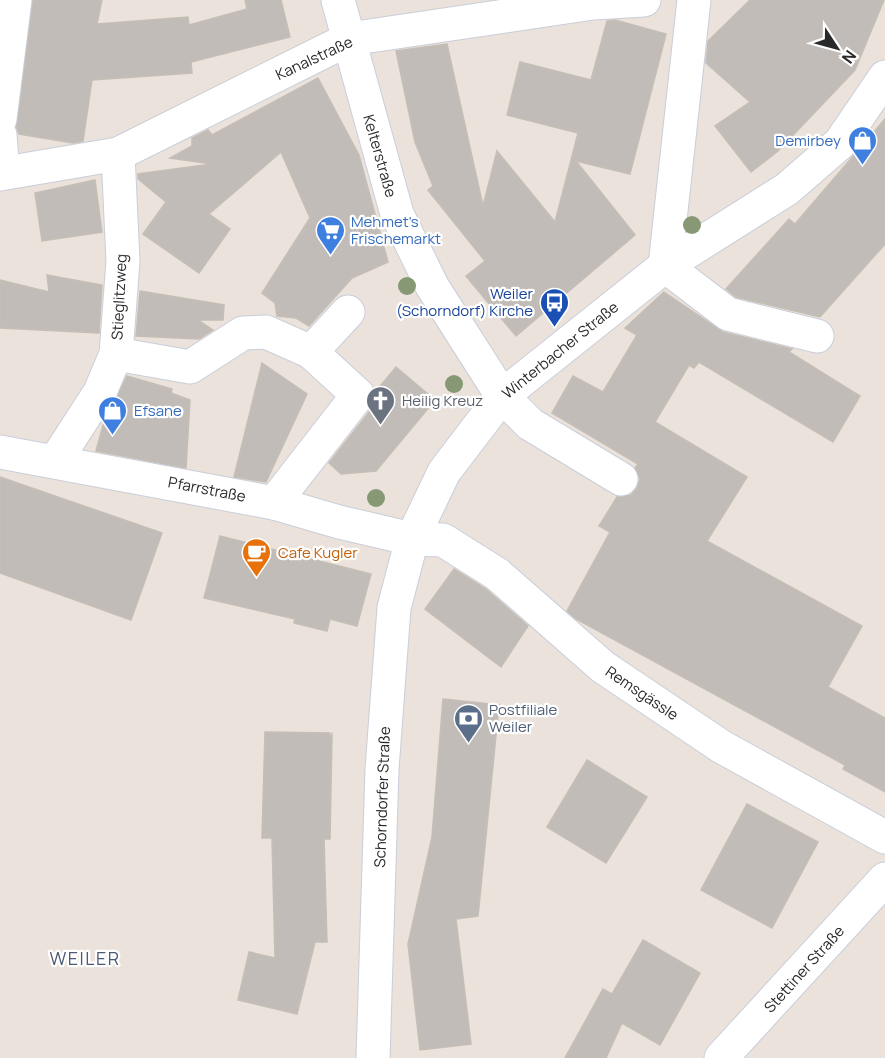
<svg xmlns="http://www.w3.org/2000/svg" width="885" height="1058" viewBox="0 0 885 1058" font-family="Manrope,sans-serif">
<rect width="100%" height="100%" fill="#eae2db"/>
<g fill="#c2bcb8" stroke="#c5beb5" stroke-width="1.5">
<polygon points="33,0 102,0 97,24 188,17 189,25 247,9 245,0 281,0 290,37 191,62 192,73 92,80 83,141 73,143 19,134 16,127"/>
<polygon points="750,0 884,0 855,70 778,151 751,172 715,126 750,102 706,63 708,41"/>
<polygon points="615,20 666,34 630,174 576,161 635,235 516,336 466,276 485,261 428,190 433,186 415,142 396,51 447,44 483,206 497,151 555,222 578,133 507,115 520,62 591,80 607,21"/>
<polygon points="318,78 359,155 388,262 352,278 309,326 296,318 277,316 275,303 262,293 310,218 281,152 209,214 230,229 199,273 143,234 166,202 138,179 138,174 212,164 170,158 192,146 192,138 208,130 212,135"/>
<polygon points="885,119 885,244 820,317 736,297 726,289 789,219 795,224"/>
<polygon points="95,180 102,232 42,241 35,193"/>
<polygon points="47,275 102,285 99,333 0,328 0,280 49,292"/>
<polygon points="140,291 224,305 223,320 198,320 213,330 199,339 136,336"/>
<polygon points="664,292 723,332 792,349 789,352 860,396 833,442 699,362 694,368 689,365 655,422 747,477 707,541 862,626 828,687 885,718 885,792 843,769 845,765 576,619 567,611 610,532 599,526 617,497 631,495 637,488 640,479 635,468 638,464 552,413 573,376 603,392 637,335 625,328"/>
<polygon points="262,363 307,394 266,482 234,477"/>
<polygon points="396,367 435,400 376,471 341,474 329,463 373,407 376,391"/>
<polygon points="127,376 172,389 171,393 190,400 186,468 96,451 105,418"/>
<polygon points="0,477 162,533 131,620 0,573"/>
<polygon points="220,536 371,574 357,626 330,619 327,631 294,623 295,619 204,598"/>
<polygon points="454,569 486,589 528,626 501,667 425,609"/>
<polygon points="443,699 499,705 478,916 456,919 471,1044 420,1050 408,944 432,837"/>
<polygon points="265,732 330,733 329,738 332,734 330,839 324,839 327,942 315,942 297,1014 238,1000 249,952 275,958 272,838 262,838"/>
<polygon points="587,760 647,797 606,863 547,827"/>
<polygon points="747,804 818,842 772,928 701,890"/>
<polygon points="643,940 700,973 660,1045 622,1023 606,1058 565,1058 603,989 612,994"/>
</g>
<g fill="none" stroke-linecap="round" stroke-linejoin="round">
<defs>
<g id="minor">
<polyline points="338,0 397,214 432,286 502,396 530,424 621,479"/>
<polyline points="0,119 15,0"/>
<polyline points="0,135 3,173"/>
<polyline points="0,174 118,154 349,39 593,3 644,0"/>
<polyline points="665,266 694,0"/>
<polyline points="665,266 728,314 817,336"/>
<polyline points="116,354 190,367 243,333 266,332 311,352 348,312"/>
<polyline points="0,452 274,503 339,522 412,539 443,540 497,574 603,667 722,747 885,837"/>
<polyline points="56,460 100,392 116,354 123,261 118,154"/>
<polyline points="274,503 358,395 311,352"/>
<polyline points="373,1058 382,769 394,608 412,539 444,472 502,396 665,266 787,189 840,143 885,77"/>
<polyline points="721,1058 885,879"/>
</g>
</defs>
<use href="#minor" stroke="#caced9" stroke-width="35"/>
<use href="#minor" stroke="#fff" stroke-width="33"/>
</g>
<g fill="#869974">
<circle cx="692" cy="225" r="9"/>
<circle cx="407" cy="286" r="9"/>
<circle cx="454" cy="384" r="9"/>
<circle cx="376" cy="498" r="9"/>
</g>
<defs>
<symbol id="shop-pin" viewBox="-11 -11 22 30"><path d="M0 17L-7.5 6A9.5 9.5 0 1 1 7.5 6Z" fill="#3f7fe0" stroke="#fff"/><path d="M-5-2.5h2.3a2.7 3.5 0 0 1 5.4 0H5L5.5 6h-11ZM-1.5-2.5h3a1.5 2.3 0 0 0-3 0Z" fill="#fff"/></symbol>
<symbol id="supermarket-pin" viewBox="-11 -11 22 30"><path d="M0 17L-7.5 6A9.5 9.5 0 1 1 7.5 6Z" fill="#3f7fe0" stroke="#fff"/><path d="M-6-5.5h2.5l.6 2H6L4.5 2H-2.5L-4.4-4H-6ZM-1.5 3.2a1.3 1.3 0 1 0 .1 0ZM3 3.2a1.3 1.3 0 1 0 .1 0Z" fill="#fff"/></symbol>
<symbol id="bus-pin" viewBox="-11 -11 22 30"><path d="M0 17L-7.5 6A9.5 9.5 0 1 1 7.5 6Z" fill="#1a4fb4" stroke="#fff"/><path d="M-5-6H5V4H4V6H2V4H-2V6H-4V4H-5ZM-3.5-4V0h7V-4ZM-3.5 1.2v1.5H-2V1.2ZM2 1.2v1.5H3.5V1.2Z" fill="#fff"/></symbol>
<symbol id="church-pin" viewBox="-11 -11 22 30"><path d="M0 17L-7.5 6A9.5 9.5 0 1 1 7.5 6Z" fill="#6b7280" stroke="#fff"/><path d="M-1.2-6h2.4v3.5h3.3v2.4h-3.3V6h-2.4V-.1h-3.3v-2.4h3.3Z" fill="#fff"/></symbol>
<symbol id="cafe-pin" viewBox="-11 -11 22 30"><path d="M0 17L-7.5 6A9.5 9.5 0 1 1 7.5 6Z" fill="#e8710a" stroke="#fff"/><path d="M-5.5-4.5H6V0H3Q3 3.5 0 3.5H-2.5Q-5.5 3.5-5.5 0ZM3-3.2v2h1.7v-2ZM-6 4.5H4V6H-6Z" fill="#fff"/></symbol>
<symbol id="bank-pin" viewBox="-11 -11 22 30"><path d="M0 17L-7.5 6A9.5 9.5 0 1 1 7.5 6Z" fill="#5c6f8a" stroke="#fff"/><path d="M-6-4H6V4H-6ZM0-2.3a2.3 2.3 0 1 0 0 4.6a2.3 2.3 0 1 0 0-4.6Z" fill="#fff"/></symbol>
</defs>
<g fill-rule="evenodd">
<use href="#shop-pin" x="846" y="124" width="33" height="45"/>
<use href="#supermarket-pin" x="314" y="214" width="33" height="45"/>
<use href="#bus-pin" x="538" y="286" width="33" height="45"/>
<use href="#church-pin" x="364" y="384" width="33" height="45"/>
<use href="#shop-pin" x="96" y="394" width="33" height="45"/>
<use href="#cafe-pin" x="240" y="536" width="33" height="45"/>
<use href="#bank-pin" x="452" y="702" width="33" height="45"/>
</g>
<g text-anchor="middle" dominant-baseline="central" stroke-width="4.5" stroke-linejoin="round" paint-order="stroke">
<g font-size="15" fill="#292929" stroke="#fff">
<text transform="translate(314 58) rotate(-25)">Kanalstraße</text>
<text transform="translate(380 156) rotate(74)">Kelterstraße</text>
<text transform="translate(119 297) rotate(-87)">Stieglitzweg</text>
<text transform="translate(560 350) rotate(-39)">Winterbacher Straße</text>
<text transform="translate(207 489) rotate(11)">Pfarrstraße</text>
<text transform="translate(642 693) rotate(34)">Remsgässle</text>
<text transform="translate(382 797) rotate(-88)">Schorndorfer Straße</text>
<text transform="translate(804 969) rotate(-48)">Stettiner Straße</text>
</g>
<g font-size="15" fill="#366cbe" stroke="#fff" text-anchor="start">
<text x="841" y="140" text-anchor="end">Demirbey</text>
<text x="351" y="221">Mehmet's<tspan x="351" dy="17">Frischemarkt</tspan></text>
<text x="134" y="410">Efsane</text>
</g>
<g font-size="15" fill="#164399" stroke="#fff" text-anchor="end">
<text x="533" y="293">Weiler<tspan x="533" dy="17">(Schorndorf) Kirche</tspan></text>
</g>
<g font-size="15" fill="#5b616d" stroke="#fff" text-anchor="start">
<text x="402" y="400">Heilig Kreuz</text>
</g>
<g font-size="15" fill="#c56008" stroke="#fff" text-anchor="start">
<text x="278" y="552">Cafe Kugler</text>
</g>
<g font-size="15" fill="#4e5e75" stroke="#fff" text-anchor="start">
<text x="489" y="709">Postfiliale<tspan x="489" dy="17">Weiler</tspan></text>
</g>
<g font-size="18" letter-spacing="1.5" fill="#4d5975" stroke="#fff">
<text x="85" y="958">WEILER</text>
</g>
</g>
<g transform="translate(837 48) rotate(126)" stroke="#ffffff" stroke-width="4.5" paint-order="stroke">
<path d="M0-4.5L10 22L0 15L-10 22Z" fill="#292929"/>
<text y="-9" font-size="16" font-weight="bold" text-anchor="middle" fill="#292929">N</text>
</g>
</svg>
